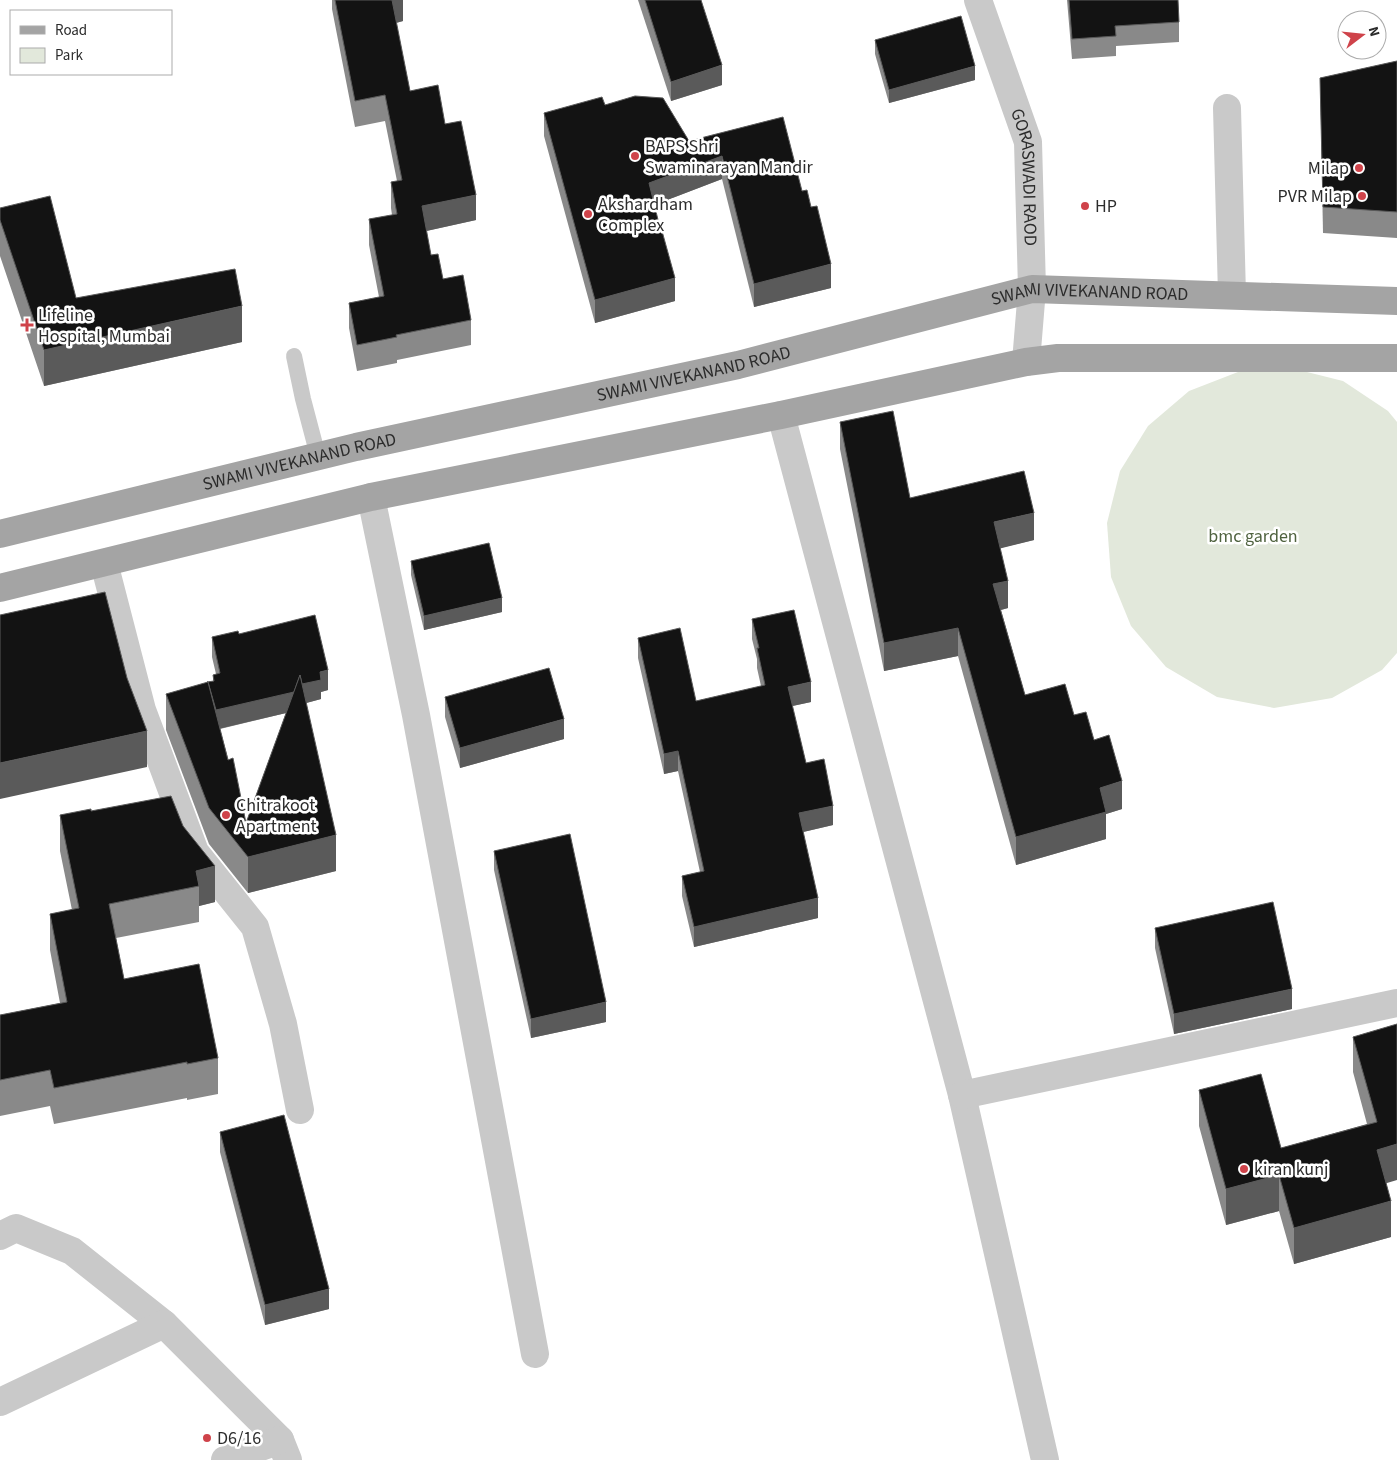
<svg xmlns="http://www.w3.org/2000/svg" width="1397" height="1460" viewBox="0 0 1397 1460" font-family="'Source Sans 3',sans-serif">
<rect width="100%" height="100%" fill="#fff"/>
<polygon fill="#e2e8db" points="1291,368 1343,381 1388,411 1397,422 1397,653 1382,670 1332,698 1274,708 1217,697 1166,667 1131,626 1111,577 1107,523 1120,471 1148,426 1189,391 1238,372"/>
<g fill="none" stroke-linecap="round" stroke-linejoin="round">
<polyline stroke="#c9c9c9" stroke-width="16" points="294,356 303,399 318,456"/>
<g stroke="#c9c9c9" stroke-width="28">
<path id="s1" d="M978 0 1028 142 1032 289 1026 362"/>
<polyline points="1227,108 1232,295"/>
<polyline points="781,415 962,1095 1045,1460"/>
<polyline points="371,497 416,715 535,1354"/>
<polyline points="104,563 142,710 195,852 255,927 283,1024 300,1110"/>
<polyline points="962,1095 1397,1003"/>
<polyline points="0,1236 16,1228 72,1251 164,1324"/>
<polyline points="0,1402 164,1324 280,1440 288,1460"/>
<polyline points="225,1460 280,1440"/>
</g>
<g stroke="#a4a4a4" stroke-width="28">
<path id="s2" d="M0 534 356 447 738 365 1032 289 1397 301"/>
<polyline points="0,588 371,497 781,415 1026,362 1058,358 1397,358"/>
</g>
</g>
<g fill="#898989" fill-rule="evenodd">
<polygon points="332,0 403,0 403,21 396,23 410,91 445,124 476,220 426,231 431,255 443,279 471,320 471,345 397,360 397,363 357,371 349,328 349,303 379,297 369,245 369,219 392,215 391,208 391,182 397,181 385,121 355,127 332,9"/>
<polygon points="638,0 701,0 722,85 671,101"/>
<polygon points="1067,0 1178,0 1179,22 1179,42 1116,46 1116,56 1072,59"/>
<polygon points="875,40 975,80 889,103 875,54"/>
<polygon points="1397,61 1397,238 1323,233 1320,78"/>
<polygon points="605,105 802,191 831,288 754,307 722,179 654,205 675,301 595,323 544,136 544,113"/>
<polygon points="0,208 76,298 242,342 44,386 0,256"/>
<polygon points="840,422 910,498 1034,540 1000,548 1008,608 1001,610 1025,695 1074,715 1094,740 1122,809 1106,814 1106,839 1016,865 958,656 884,671 840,449"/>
<polygon points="411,561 502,612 424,630 411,575"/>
<polygon points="752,619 811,702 792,706 806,763 833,825 803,832 818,918 694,947 682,896 682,876 700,872 678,771 664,774 638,658 638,638 696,701 761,686 757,668 757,659 752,639"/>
<path d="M239 634 328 690 321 692V699L306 703 336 871 248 893 209 844 166 730V694L213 681V675L216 674 212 657V637ZM286 713 246 823 220 729Z"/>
<polygon points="445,697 564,739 460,768 445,717"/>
<polygon points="91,811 183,826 215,902 199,906 199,922 116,938 124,979 218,1058 218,1094 187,1100 187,1098 54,1124 50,1106 0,1116 0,1015 60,1003 50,950 50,914 72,910 60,851 60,815"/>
<polygon points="494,851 606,1022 531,1038 494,870"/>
<polygon points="1155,928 1292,1009 1174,1034 1155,948"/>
<polygon points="1397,1024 1386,1183 1391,1237 1294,1264 1279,1211 1226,1225 1199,1126 1199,1090 1281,1148 1367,1124 1353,1072 1353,1037"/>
<polygon points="220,1132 329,1309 265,1325 220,1152"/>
</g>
<g fill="#5a5a5a">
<polygon points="392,0 403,0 403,21 392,24"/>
<polygon points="722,65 722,85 671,101 671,82"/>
<polygon points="975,66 975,80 889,103 889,90"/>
<polygon points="722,156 722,179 649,207 649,183"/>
<polygon points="476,195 476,220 422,232 422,206"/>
<polygon points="831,264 831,288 754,307 754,284"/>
<polygon points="675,278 675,301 595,323 595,300"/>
<polygon points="242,306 242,342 44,386 44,350"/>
<polygon points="1034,513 1034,540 994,550 994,522"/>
<polygon points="1008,581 1008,608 993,612 993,584"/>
<polygon points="502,598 502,612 424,630 424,616"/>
<polygon points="958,628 958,656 884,671 884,643"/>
<polygon points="328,670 328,690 321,692 321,699 299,705 299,710 214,730 214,710 298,685 320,672"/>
<polygon points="811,682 811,702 788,707 788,687"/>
<polygon points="564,719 564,739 460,768 460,748"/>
<polygon points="147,731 147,767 0,799 0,763"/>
<polygon points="678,751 678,771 664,774 664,754"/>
<polygon points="1122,781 1122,809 1106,814 1106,839 1016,865 1016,837 1100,788"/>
<polygon points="833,806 833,825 799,833 799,813"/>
<polygon points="336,835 336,871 248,893 248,857"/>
<polygon points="215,866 215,902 199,906 199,886 196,871"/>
<polygon points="818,898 818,918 694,947 694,927"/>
<polygon points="1292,989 1292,1009 1174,1034 1174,1014"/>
<polygon points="606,1002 606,1022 531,1038 531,1019"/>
<polygon points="1397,1144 1397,1180 1377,1186 1377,1150"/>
<polygon points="1279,1175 1279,1211 1226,1225 1226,1189"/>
<polygon points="1391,1201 1391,1237 1294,1264 1294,1228"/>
<polygon points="329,1289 329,1309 265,1325 265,1305"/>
</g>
<g fill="#131313" stroke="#5a5a5a">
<polygon points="335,0 392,0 410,91 438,85 445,124 461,121 476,195 422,206 431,255 438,254 443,279 463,275 471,320 396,335 397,337 357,345 349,303 384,296 369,219 397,214 391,182 402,180 385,95 355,101"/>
<polygon points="645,0 701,0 722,65 671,82"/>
<polygon points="1069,0 1178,0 1179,22 1115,26 1116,36 1072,39"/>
<polygon points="961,16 975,66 889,90 875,40"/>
<polygon points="1397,61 1397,212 1323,207 1320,78"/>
<polygon points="635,96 663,98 689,141 783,117 802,191 807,190 811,207 817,206 831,264 754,284 722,156 649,183 661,232 662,231 675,278 595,300 544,113 602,97 605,105"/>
<polygon points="50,196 76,298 235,269 242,306 44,350 0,220 0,208"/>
<polygon points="893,411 910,498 1024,471 1034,513 994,522 1008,581 993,584 1025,695 1065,684 1074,715 1086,712 1094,740 1109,735 1122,781 1100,788 1106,812 1016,837 958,628 884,643 840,422"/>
<polygon points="489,543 502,598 424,616 411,561"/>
<polygon points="105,592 127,678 147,731 0,763 0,615"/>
<polygon points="794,610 811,682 788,687 806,763 824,759 833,806 799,813 818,898 694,927 682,876 704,871 678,751 664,754 638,638 680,628 696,701 765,685 757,648 759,648 752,619"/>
<polygon points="315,615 328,670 320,672 321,680 302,684 300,675 294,692 216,710 208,682 207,682 214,681 213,675 220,673 212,637 238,631 239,634"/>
<polygon points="549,668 564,719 460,748 445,697"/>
<polygon points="300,675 336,835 248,857 209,808 166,694 208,682 228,760 233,758 246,823"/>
<polygon points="171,796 183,826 215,866 196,871 199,886 109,904 124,979 199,964 218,1058 187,1064 187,1062 54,1088 50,1070 0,1080 0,1015 67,1002 50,914 79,908 60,815 91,809 91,811"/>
<polygon points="570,834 606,1002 531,1019 494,851"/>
<polygon points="1273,902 1292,989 1174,1014 1155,928"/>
<polygon points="1397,1024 1397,1144 1377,1150 1391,1201 1294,1228 1279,1175 1226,1189 1199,1090 1261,1074 1281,1148 1377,1122 1353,1037"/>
<polygon points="284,1115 329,1289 265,1305 220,1132"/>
</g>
<g fill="#cf434a" stroke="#fff" stroke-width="2">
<circle cx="635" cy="156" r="5"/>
<circle cx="1359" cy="168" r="5"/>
<circle cx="1362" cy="196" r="5"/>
<circle cx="1085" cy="206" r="5"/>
<circle cx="588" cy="214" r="5"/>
<path d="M24.5 317.5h5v5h5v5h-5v5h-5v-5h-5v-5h5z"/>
<circle cx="226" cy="815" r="5"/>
<circle cx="1244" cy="1169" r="5"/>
<circle cx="207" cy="1438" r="5"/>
</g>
<g text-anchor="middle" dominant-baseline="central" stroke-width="5" stroke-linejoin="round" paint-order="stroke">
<g font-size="18" fill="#2c2c2c" stroke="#fff" text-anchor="start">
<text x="645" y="146">BAPS Shri<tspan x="645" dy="21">Swaminarayan Mandir</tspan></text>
<text x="1349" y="168" text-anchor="end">Milap</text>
<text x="1352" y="196" text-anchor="end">PVR Milap</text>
<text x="598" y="204">Akshardham<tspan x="598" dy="21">Complex</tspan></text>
<text x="1095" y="206">HP</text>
<text x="38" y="315">Lifeline<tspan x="38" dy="21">Hospital, Mumbai</tspan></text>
<text x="236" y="805">Chitrakoot<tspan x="236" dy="21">Apartment</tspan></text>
<text x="1254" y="1169">kiran kunj</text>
<text x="217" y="1438">D6/16</text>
</g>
<g font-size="18" fill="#2c2c2c" stroke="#fff">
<text stroke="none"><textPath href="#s1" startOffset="185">GORASWADI RAOD</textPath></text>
<text stroke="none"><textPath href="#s2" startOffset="1118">SWAMI VIVEKANAND ROAD</textPath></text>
<text stroke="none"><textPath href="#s2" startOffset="712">SWAMI VIVEKANAND ROAD</textPath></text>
<text stroke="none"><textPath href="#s2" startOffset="308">SWAMI VIVEKANAND ROAD</textPath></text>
</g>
<g font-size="18" fill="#4f623f" stroke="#fff">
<text x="1253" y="536">bmc garden</text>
</g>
</g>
<rect x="10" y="10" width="162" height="65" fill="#ffffff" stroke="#ababab"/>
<rect x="20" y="26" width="25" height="8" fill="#a4a4a4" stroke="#ababab"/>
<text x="55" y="35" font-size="15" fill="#2c2c2c">Road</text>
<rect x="20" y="48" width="25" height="15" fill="#e2e8db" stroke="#ababab"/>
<text x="55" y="60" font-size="15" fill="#2c2c2c">Park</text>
<g transform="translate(1362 35) rotate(74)"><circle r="24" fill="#ffffff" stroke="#ababab"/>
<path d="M0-4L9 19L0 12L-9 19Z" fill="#cf434a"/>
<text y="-8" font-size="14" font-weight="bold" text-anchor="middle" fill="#2c2c2c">N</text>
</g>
</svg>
